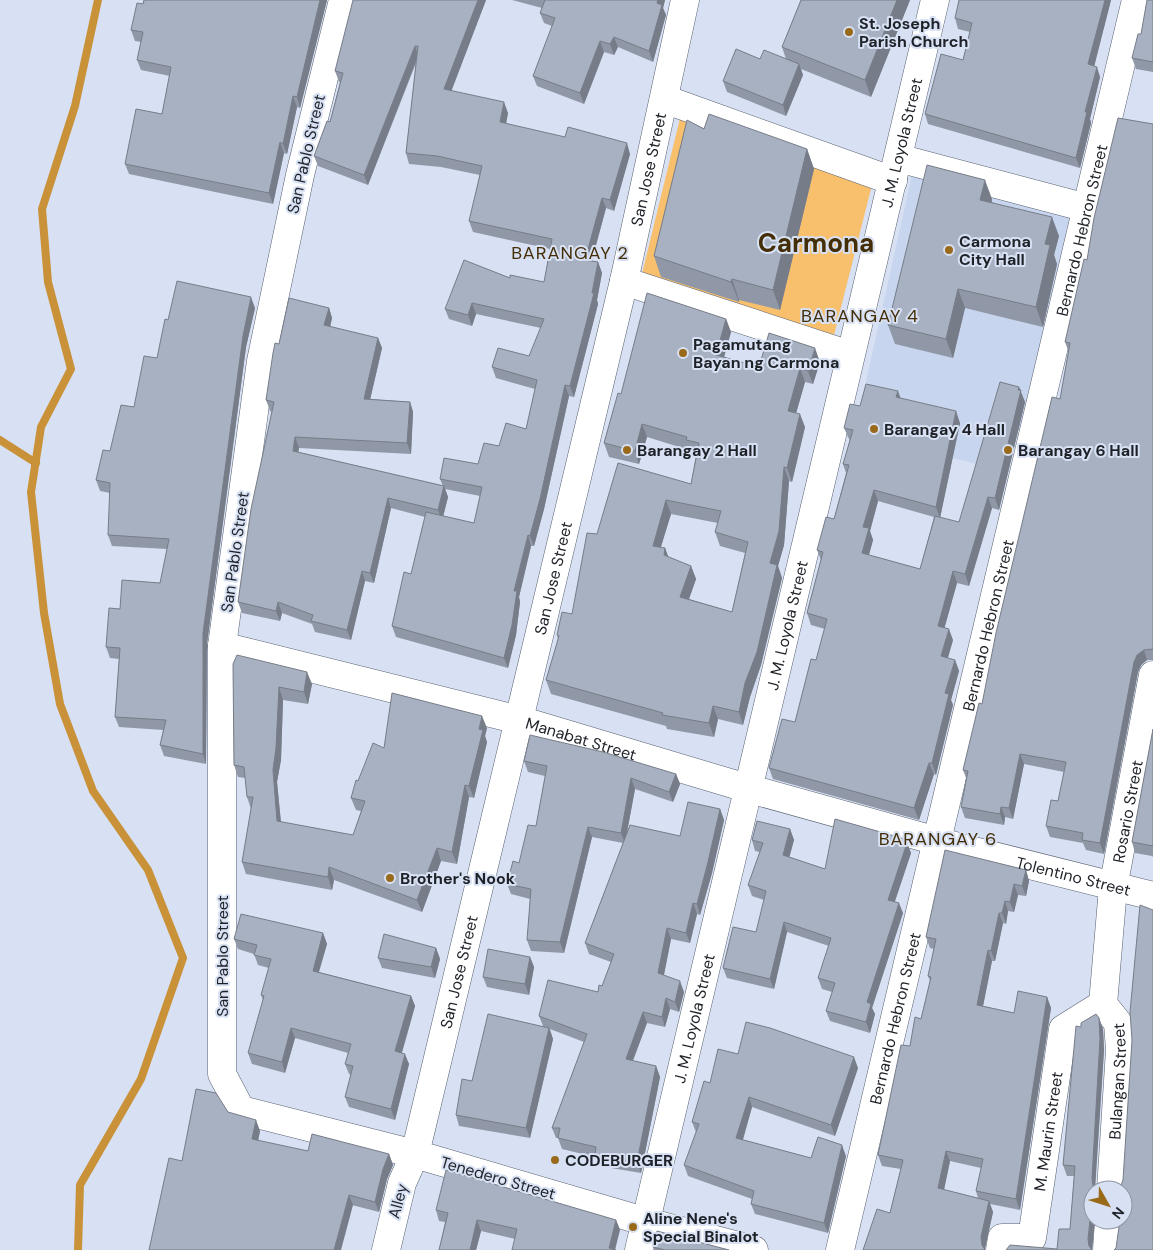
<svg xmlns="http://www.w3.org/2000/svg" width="1153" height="1250" viewBox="0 0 1153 1250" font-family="'DM Sans',sans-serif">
<rect width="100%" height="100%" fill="#d7e1f3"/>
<polygon fill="#c8d5ee" points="912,175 1071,216 1021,431 998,427 988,467 950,457 906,400 864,390"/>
<polygon fill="#f8bf6c" points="682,110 872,185 834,335 641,278"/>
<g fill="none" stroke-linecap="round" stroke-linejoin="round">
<g stroke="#c99138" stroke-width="8">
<polyline points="0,440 36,463"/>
<polyline points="78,1250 80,1185 141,1079 183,958 148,870 93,791 60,704 44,613 31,492 41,427 71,369 48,282 42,209 75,106 98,0"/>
</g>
<defs>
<g id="minor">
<polyline points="343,0 300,175 261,361 222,646 222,1074 241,1110 415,1154 402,1183 386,1250"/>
<polyline points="664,99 893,181"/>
<polyline points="898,158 1087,208"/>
<polyline points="624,281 850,355"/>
<path id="s1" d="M222 646 519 720 750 789 962 848 1153 896"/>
<path id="s2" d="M1111 1190 1120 1050 1118 1023 1103 1004 1113 888 1153 675"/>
<polyline points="647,1222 754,1250"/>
<path id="s3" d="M840 1250 1136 0"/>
<path id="s4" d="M1000 1250 1002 1238H1032L1063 1029 1103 1004"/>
<polyline points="1107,1250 1109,1220"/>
</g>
<g id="major">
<path id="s5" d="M647 1222 415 1154 624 281 685 0"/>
<path id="s6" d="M639 1250 935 0"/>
</g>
</defs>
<use href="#minor" stroke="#586070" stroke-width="29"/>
<use href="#major" stroke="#586070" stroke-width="29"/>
<use href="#minor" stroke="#fff" stroke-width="28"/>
<use href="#major" stroke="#fff" stroke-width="28"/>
</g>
<g fill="#9098a7" fill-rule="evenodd">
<polygon points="144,0 327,0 300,108 297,107 287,154 284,153 273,204 129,174 125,164 162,114 170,76 141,70 137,60 141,42 135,41 131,30 143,4"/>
<path d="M486 0 451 91 508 113 506 124 630 154 614 211 606 208 592 261 598 262 602 273 597 300 598 304 574 397 569 396 544 509 534 546H531L519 597 520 602 516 635 508 668 396 637 392 626 411 574 425 517 391 508 374 583 365 581 351 640 315 632 312 624 282 613 280 621 242 613 238 602 272 412 270 411 266 400 279 344 329 308 332 318 330 327 378 338 382 348 370 399 410 402 413 412 411 454 299 448 298 452 443 486 440 479 478 464 499 446 526 429 535 389 496 378 492 367 529 356 541 328 476 314 472 326 449 319 445 309 510 278 544 282 550 249 473 232 469 221 480 175 441 167 409 164 406 153 416 63 368 185 318 166 314 156 330 122 340 82H339L335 71ZM445 489 480 496 474 523 443 516 448 497Z"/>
<polygon points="512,0 665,0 663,8 666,15 653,62 618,47 614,55 604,52 584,104 537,86 533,76 552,26 544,23 540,13 542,8"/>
<polygon points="801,0 910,0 871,97 801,69 803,75 786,116 727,92 723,81 760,59 786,59 782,47"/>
<polygon points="959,0 1111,0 1094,66 1100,77 1090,119 1091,123 1080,168 928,124 925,114 963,60 970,32 958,29 955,18"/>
<polygon points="1153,0 1153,72 1136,69 1132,58"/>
<polygon points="1153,124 1153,660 1147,660 1141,665 1138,672 1104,854 1086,850 1083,843 1050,837 1046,826 1058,801 1064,772 1024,764 1013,819 1005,817 1004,825 965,818 961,807 966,778 963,770 982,704 1060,399 1069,353 1065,342 1087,260"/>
<polygon points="704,129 807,149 814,169 780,310 739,300 739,302 661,277 654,256"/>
<polygon points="992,199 992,202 1059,236 1054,255 1057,264 1043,327 965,308 953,358 895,344 888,325"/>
<polygon points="255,308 246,347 207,644 206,764 164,756 160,745 163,730 119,727 115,717 119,659 110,658 106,647 120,609 160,583 167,549 112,546 108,535 110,493 100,491 96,480 110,451 134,407 157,358 168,320"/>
<path d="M726 319 731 332 724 357 759 367 820 362 813 384 805 382 796 413 805 427 792 482 789 481 784 545 778 566 782 578 761 665 750 697 743 725 718 719 714 737 667 729 666 726 551 694 546 680 558 639 557 635 572 614 597 534 691 484 696 455 691 454 689 450 647 437 639 464 609 457 604 443 621 394ZM671 514 718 523 715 532 720 546 745 553 732 612 689 599 696 579 691 566 668 557 665 548 661 547Z"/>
<path d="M1019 387 1025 402 999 510 992 508 969 586 957 583 944 628 953 640 948 658 955 660 959 671 951 700 953 705 936 775 934 774 919 820 773 779 769 768 795 722 816 660 825 629 811 625 807 613 821 560 817 550 834 519 846 473 843 464 850 440 849 439 844 428 900 398 960 423 940 518 959 522ZM878 501 934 517 920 569 869 555 873 540 870 531Z"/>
<polygon points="233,664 312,684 308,704 283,700 281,760 277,782 281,822 353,835 361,811 356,810 351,798 358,781 384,748 487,728 485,736 487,742 474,798 469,797 457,864 441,861 422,912 334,880 332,890 246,874 242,862 251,809 247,797 245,778 238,777 234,765"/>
<polygon points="1153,729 1153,857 1152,856 1135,853 1132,842"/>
<polygon points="524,761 676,774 680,784 673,802 635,789 627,832 680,836 720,809 724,820 712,873 700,915 697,914 690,943 671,939 664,975 684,992 679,1012 670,1009 665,1027 647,1023 633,1061 656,1066 660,1077 641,1173 599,1166 595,1157 562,1149 558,1138 556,1138 552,1128 584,1042 550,1029 553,1039 530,1138 459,1126 456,1115 472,1081 543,1026 539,1016 598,992 602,986 611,962 589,954 585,943 623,843 592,837 564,953 531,951 527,940 530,899 511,894 507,884 519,863 536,826 545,776 528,772"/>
<polygon points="790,829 794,840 789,857 825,869 905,839 906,842 907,843 911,853 895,901 903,913 872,1008 875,1014 870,1033 830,1021 826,1011 832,992 822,989 818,978 829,946 787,932 774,989 727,978 723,968 756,932 764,900 752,896 748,885 760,852 755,851 752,840"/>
<path d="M1026 870 1029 881 1026 896 1018 895 1014 912 1008 911 1006 924 1003 923 995 961H992L983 1006 1014 1013 1047 997 1051 1008 1020 1210 990 1204 993 1212 985 1249 890 1213 901 1169 882 1166 878 1155 910 1046 921 1019 930 981 928 976 934 949 930 948 926 937ZM950 1161 981 1168 976 1191 978 1198 944 1190Z"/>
<polygon points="323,933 327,944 319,972 411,996 415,1006 402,1053 409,1064 395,1120 349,1107 345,1097 351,1075 349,1074 345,1064 348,1053 295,1038 285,1073 252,1064 248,1053 263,1000 261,995 269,968 258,965 254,954 238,949 234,939"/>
<polygon points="436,948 440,959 435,978 382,968 378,958"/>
<polygon points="530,957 534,967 529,995 487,987 483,977"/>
<polygon points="1099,1018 1103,1029 1104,1050 1095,1188 1093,1190 1093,1220 1095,1220 1092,1249 1057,1249 1070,1229 1074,1176 1067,1176 1063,1165 1081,1027"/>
<polygon points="738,1054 858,1068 835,1136 752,1107 743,1140 811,1158 846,1156 828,1233 755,1214 751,1204 752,1199 688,1176 684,1165 696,1132 692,1122 710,1083"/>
<polygon points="228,1112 260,1131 258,1141 308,1151 389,1154 393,1165 387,1179 379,1212 182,1161"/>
<polygon points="436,1210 616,1220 620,1230 515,1239 481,1231 476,1250 439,1250 445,1222 439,1221"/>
<polygon points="653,1247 729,1250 654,1250"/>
</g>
<g fill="#767c88">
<polygon points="320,0 327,0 300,108 297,97"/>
<polygon points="478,0 486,0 448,100 444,89"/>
<polygon points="658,0 665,0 663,8 666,15 653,62 649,51"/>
<polygon points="897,0 910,0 871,97 865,80"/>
<polygon points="1105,0 1111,0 1092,75 1088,64"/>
<polygon points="614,37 618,47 614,55 610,44"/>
<polygon points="600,41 604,52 584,104 580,93"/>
<polygon points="415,46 418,56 368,185 364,175"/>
<polygon points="799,64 803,75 786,116 783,105"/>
<polygon points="1097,67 1100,77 1090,119 1091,123 1080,168 1076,158 1085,112"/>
<polygon points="293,96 297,107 287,154 283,144"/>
<polygon points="504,102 508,113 504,133 500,122"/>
<polygon points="280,142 284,153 273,204 269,193"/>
<polygon points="627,143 630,154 614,211 610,200"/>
<polygon points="807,149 814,169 780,310 773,290"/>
<polygon points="985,180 992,199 987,219 980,200"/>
<polygon points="602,198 606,208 589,270 585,260"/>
<polygon points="1052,217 1059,236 1054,255 1057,264 1043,327 1036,307 1045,244"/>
<polygon points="598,262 602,273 597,300 598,304 574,397 570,386 592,293"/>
<polygon points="732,279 739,300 739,302 731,282"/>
<polygon points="958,289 965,308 953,358 946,339"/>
<polygon points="251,297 255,308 246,347 207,644 206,764 203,754 203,633 243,336"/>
<polygon points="472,303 476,314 472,326 468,315"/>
<polygon points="329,308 332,318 328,336 324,325"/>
<polygon points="726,319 731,332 721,368 716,355"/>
<polygon points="378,338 382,348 368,409 364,399"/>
<polygon points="815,348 820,362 813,384 808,371"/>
<polygon points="800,368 805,382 793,424 788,411"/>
<polygon points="565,385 569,396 544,509 534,546 530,536"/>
<polygon points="1019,387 1025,402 999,510 995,498"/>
<polygon points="898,391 902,402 896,397"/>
<polygon points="410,402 413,412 411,454 407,443"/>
<polygon points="956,411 960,423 940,518 936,507"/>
<polygon points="800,414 805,427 792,482 787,468"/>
<polygon points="642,424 647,437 639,464 635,451"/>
<polygon points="295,437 299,448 297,461 293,451"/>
<polygon points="784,467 789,481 784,545 778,566 782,578 761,665 750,697 743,725 739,712 770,563"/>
<polygon points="444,486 448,497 442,521 438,510"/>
<polygon points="874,490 878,501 870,531 873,540 866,565 862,553 863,527"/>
<polygon points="988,497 992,508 969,586 965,574"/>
<polygon points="388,498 391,508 374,583 370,573"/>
<polygon points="666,500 671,514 657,559 653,546"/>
<polygon points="528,535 531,546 519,597 520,602 516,635 508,668 504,658 514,591"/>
<polygon points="665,548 670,561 664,555"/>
<polygon points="691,566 696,579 685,610 680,597"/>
<polygon points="362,571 365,581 351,640 347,630"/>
<polygon points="953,571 957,583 942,637 938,626"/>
<polygon points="278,602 282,613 280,621 276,611"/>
<polygon points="949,629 953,640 945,667 941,656"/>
<polygon points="1144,650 1147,660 1141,665 1138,672 1104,854 1100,843 1134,662 1137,655"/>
<polygon points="955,660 959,671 951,700 953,705 936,775 932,763 945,693"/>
<polygon points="307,672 312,684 308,704 304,692"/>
<polygon points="279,687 283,700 281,760 277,782 282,834 277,821 273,770"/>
<polygon points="713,706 718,719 714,737 709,723"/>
<polygon points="482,716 487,728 485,736 487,742 474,798 469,786 479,729"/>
<polygon points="1020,754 1024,764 1013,819 1009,808"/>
<polygon points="929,763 934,774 919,820 914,808"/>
<polygon points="676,774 680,784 673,802 669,792"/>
<polygon points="631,778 635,789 625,843 621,833"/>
<polygon points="465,785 469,797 457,864 452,852"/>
<polygon points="1001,807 1005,817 1004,825 1000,814"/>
<polygon points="720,809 724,820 712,873 700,915 697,904"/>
<polygon points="588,827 592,837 564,953 560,942"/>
<polygon points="790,829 794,840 787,866 783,855"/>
<polygon points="905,839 907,845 907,843 911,853 892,910 888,900"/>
<polygon points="437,848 441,861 422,912 417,900"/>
<polygon points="329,867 334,880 332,890 328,877"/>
<polygon points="1026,870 1029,881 1026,896 1022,886"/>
<polygon points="1014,884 1018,895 1014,912 1010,902"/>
<polygon points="1005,901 1008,911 1006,924 1002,913"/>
<polygon points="693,903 697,914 690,943 686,933"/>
<polygon points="899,903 903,913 872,1008 875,1014 870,1033 866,1022 867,1002"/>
<polygon points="999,913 1003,923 995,961 991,951"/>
<polygon points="784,922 787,932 774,989 770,979"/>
<polygon points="667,928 671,939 662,984 658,973"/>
<polygon points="323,933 327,944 316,981 313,971"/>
<polygon points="436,948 440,959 435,978 431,967"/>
<polygon points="988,950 992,961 981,1016 977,1005"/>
<polygon points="530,957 534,967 529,995 525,984"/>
<polygon points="680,981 684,992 679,1012 675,1002"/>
<polygon points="411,996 415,1006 399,1062 395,1051"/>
<polygon points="1047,997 1051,1008 1020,1210 1016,1199"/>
<polygon points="666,998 670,1009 665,1027 662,1017"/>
<polygon points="643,1012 647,1023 629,1070 626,1059"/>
<polygon points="1099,1018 1103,1029 1104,1050 1095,1189 1095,1190 1092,1178"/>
<polygon points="291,1028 295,1038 285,1073 282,1062"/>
<polygon points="549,1028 553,1039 530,1138 526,1128"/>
<polygon points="405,1054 409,1064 395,1120 391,1109"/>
<polygon points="854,1057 858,1068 835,1136 831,1125"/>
<polygon points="656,1066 660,1077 641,1173 637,1162"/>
<polygon points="749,1097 752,1107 740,1149 736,1138"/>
<polygon points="256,1120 260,1131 256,1150 252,1139"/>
<polygon points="842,1145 846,1156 828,1233 824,1223"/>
<polygon points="946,1151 950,1161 942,1199 938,1188"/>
<polygon points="389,1154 393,1165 387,1179 379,1212 375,1202 383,1169"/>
<polygon points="349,1195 353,1205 341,1250 334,1250"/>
<polygon points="989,1201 993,1212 985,1248 985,1250 982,1245 981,1237"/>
<polygon points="1092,1201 1093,1204 1093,1220 1095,1220 1092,1250 1089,1246 1088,1239"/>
<polygon points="477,1220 481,1231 476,1250 470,1250"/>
<polygon points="616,1220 620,1230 615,1250 609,1248"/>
</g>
<g fill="#a8b1c2" stroke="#767c88" fill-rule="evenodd">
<polygon points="144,0 320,0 297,97 293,96 283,144 280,142 269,193 125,164 136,109 162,114 171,67 137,60 143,32 131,30 137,3 143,4"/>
<polygon points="353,0 478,0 444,89 504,102 500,122 565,137 568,127 627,143 610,200 602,198 585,260 598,262 592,293 594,293 570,386 565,385 540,499 530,536 528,535 514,591 517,591 512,625 504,658 392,626 404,572 411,574 426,512 474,523 482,487 440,479 444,458 478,464 484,443 499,446 506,423 526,429 537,380 492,367 498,348 529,356 544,319 472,303 468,315 445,309 464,260 510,278 510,275 544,282 552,239 469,221 482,166 437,156 406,153 418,46 415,46 364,175 314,156 327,121 330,122 343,73 335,71"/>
<polygon points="545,0 658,0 657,3 662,5 649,51 614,37 610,44 600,41 580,93 533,76 555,18 540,13"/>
<polygon points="801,0 897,0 865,80 782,47"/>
<polygon points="959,0 1105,0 1088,64 1097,67 1085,112 1087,112 1076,158 925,114 941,54 963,60 972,23 955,18"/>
<polygon points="1147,0 1153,0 1153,62 1132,58 1138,34 1141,34"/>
<polygon points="736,49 760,59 764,50 799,64 783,105 723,81"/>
<polygon points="709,114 807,149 773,290 732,279 731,282 654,256 687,120 704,129"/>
<polygon points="1118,118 1153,124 1153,649 1144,650 1137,655 1134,662 1100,843 1082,840 1083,833 1046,826 1051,800 1058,801 1066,762 1020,754 1009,808 1001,807 1000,814 961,807 968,771 963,770 979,703 982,704 996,633 1052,397 1060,399 1070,343 1065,342 1084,259 1087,260 1094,218"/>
<polygon points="927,165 985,180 980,200 1052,217 1045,244 1050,245 1036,307 958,289 946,339 888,325"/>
<polygon points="177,281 251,297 243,336 203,633 203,754 160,745 166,720 115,717 120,648 106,647 109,608 120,609 122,580 160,583 169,539 108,535 110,483 96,480 103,450 110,451 121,405 134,407 144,356 157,358 165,319 168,320"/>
<path d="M647 293 726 319 716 355 759 367 769 333 815 348 808 371 800 368 788 411 800 414 787 468 784 467 779 531 770 563 777 565 757 652 745 683 739 712 713 706 709 723 662 715 663 713 546 680 559 636 557 635 562 612 572 614 587 533 597 534 618 463 691 484 699 443 686 440 687 437 642 424 635 451 604 443 618 393 621 394ZM666 500 721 511 715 532 748 542 732 612 680 597 691 566 664 555 665 548 653 546Z"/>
<polygon points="289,298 329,308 324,325 378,338 364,399 410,402 407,443 295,437 293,451 444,486 438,510 388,498 370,573 362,571 347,630 311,621 313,615 278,602 276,611 238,602 251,509 274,402 266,400 273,353 275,343 279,344"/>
<polygon points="1000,382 1019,387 1018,390 1021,390 995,498 988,497 965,574 953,571 938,626 949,629 941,656 955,660 945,693 949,694 932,763 929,763 914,808 769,768 782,719 795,722 811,659 816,660 827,619 807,613 823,552 817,550 826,517 834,519 849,465 843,464 853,430 844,428 850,404 860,406 866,384 898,391 896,397 956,411 936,507 874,490 863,527 869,528 862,553 920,569 935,516 959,522"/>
<polygon points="237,655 307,672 304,692 279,687 276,748 273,770 277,821 353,835 365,801 351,798 356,780 358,781 373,743 384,748 392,693 482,716 479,729 483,730 469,786 465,785 452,852 437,848 417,900 329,867 328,877 242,862 253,797 247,797 244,767 234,765 233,664"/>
<polygon points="1153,729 1153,846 1132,842"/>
<polygon points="530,735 603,752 676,774 669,792 631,778 621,833 588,827 560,942 527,940 531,889 507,884 513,861 519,863 528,825 536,826 547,766 524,761"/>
<polygon points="688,802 720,809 708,862 697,904 693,903 686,933 667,928 658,973 680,981 675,1002 666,998 662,1017 643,1012 626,1059 656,1066 637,1162 595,1155 596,1147 558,1138 560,1128 552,1128 587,1034 539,1016 548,980 598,992 599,985 602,986 614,954 585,943 630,825 680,836"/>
<polygon points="835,819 905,839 904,842 907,843 888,900 899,903 867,1002 871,1004 866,1022 826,1011 835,983 818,978 831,938 784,922 770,979 723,968 733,927 756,932 766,891 748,885 763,843 752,840 757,821 790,829 783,855 825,869"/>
<polygon points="945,850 1026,870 1022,886 1014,884 1010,902 1005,901 1002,913 999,913 991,951 988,950 977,1005 1014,1013 1018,991 1047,997 1016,1199 976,1191 983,1159 946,1151 938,1188 989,1201 981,1237 982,1245 985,1250 863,1250 877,1209 890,1213 903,1160 878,1155 901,1045 910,1046 915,1017 921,1019 931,977 928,976 936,939 926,937"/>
<polygon points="1140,905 1153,910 1153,1250 1114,1250 1116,1248 1120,1220 1123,1220 1123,1190 1117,1190 1120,1188 1123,1180 1132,1040 1130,1012"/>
<polygon points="241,914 323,933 313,971 411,996 395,1051 405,1054 391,1109 345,1097 353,1066 345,1064 351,1044 291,1028 282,1062 248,1053 264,996 261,995 271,959 254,955 257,945 234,939"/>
<polygon points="384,934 436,948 431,967 378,958"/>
<polygon points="488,949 530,957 525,984 483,977"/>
<polygon points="488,1014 549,1028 526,1128 456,1115 462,1079 472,1081"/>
<polygon points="1096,1014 1099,1018 1100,1039 1092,1178 1093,1187 1098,1190 1093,1190 1093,1201 1092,1201 1088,1239 1089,1246 1092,1250 1006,1250 1010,1245 1057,1249 1059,1229 1070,1229 1075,1166 1063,1165 1076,1026 1081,1027 1081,1023"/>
<polygon points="746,1022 770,1028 854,1057 831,1125 749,1097 736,1138 811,1158 818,1137 842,1145 824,1223 751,1204 754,1191 684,1165 699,1124 692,1122 704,1081 710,1083 718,1049 738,1054"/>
<polygon points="196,1089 216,1093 228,1112 256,1120 252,1139 308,1151 312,1134 389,1154 383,1169 375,1202 349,1195 334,1250 149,1250 169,1158 182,1161"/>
<polygon points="446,1170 616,1220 609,1248 616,1250 512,1250 517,1229 477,1220 470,1250 439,1250 448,1213 436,1210"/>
<polygon points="657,1231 729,1250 665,1250 653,1247"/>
</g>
<g fill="#996a1a" stroke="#d7e1f3" stroke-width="2">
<circle cx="849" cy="32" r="5"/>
<circle cx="949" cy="250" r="5"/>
<circle cx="683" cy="353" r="5"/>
<circle cx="874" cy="429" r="5"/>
<circle cx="627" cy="450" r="5"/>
<circle cx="1008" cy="450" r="5"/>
<circle cx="390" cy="878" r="5"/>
<circle cx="555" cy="1160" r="5"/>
<circle cx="633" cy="1227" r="5"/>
</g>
<g text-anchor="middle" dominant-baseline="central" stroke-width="4" stroke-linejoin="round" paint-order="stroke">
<g font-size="16" font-weight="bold" fill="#1e2228" stroke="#d7e1f3" text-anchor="start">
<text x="859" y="23">St. Joseph<tspan x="859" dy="18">Parish Church</tspan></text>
<text x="959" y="241">Carmona<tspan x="959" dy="18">City Hall</tspan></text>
<text x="693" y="344">Pagamutang<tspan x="693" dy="18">Bayan ng Carmona</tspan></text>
<text x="884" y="429">Barangay 4 Hall</text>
<text x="637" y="450">Barangay 2 Hall</text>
<text x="1018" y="450">Barangay 6 Hall</text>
<text x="400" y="878">Brother's Nook</text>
<text x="565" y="1160">CODEBURGER</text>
<text x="643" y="1218">Aline Nene's<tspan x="643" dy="18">Special Binalot</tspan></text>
</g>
<g font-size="16" fill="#1e2228" stroke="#d7e1f3">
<text stroke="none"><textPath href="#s6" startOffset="1138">J. M. Loyola Street</textPath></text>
<text transform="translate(306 154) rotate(-77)">San Pablo Street</text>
<text stroke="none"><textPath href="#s5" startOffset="1254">San Jose Street</textPath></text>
<text stroke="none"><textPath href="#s3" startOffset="1048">Bernardo Hebron Street</textPath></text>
<text transform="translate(235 552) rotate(-82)">San Pablo Street</text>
<text stroke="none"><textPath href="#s5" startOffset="834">San Jose Street</textPath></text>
<text stroke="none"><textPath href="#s6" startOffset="642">J. M. Loyola Street</textPath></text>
<text stroke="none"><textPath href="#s3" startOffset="642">Bernardo Hebron Street</textPath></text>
<text stroke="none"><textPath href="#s1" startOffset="371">Manabat Street</textPath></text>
<text stroke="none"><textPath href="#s2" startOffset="386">Rosario Street</textPath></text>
<text stroke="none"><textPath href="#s1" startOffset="882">Tolentino Street</textPath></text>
<text transform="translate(222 956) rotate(-90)">San Pablo Street</text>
<text stroke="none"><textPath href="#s5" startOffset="429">San Jose Street</textPath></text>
<text stroke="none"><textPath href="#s6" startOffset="238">J. M. Loyola Street</textPath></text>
<text stroke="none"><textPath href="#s3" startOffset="238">Bernardo Hebron Street</textPath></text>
<text stroke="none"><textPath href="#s2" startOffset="109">Bulangan Street</textPath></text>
<text stroke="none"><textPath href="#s4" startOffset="150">M. Maurin Street</textPath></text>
<text transform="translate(498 1178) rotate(16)">Tenedero Street</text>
<text transform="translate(398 1201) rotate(-75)">Alley</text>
</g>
<g font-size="18" letter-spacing="1" fill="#442e08" stroke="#d7e1f3">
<text x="570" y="253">BARANGAY 2</text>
<text x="860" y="316">BARANGAY 4</text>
<text x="938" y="839">BARANGAY 6</text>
</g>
<g font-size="26" font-weight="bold" fill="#442e08" stroke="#d7e1f3">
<text x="816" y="243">Carmona</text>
</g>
</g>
<g transform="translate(1108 1205) rotate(129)"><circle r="24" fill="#d7e1f3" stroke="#8d95a2"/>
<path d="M0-4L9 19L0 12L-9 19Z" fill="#996a1a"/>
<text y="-8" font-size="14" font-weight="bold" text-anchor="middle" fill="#1e2228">N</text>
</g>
</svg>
